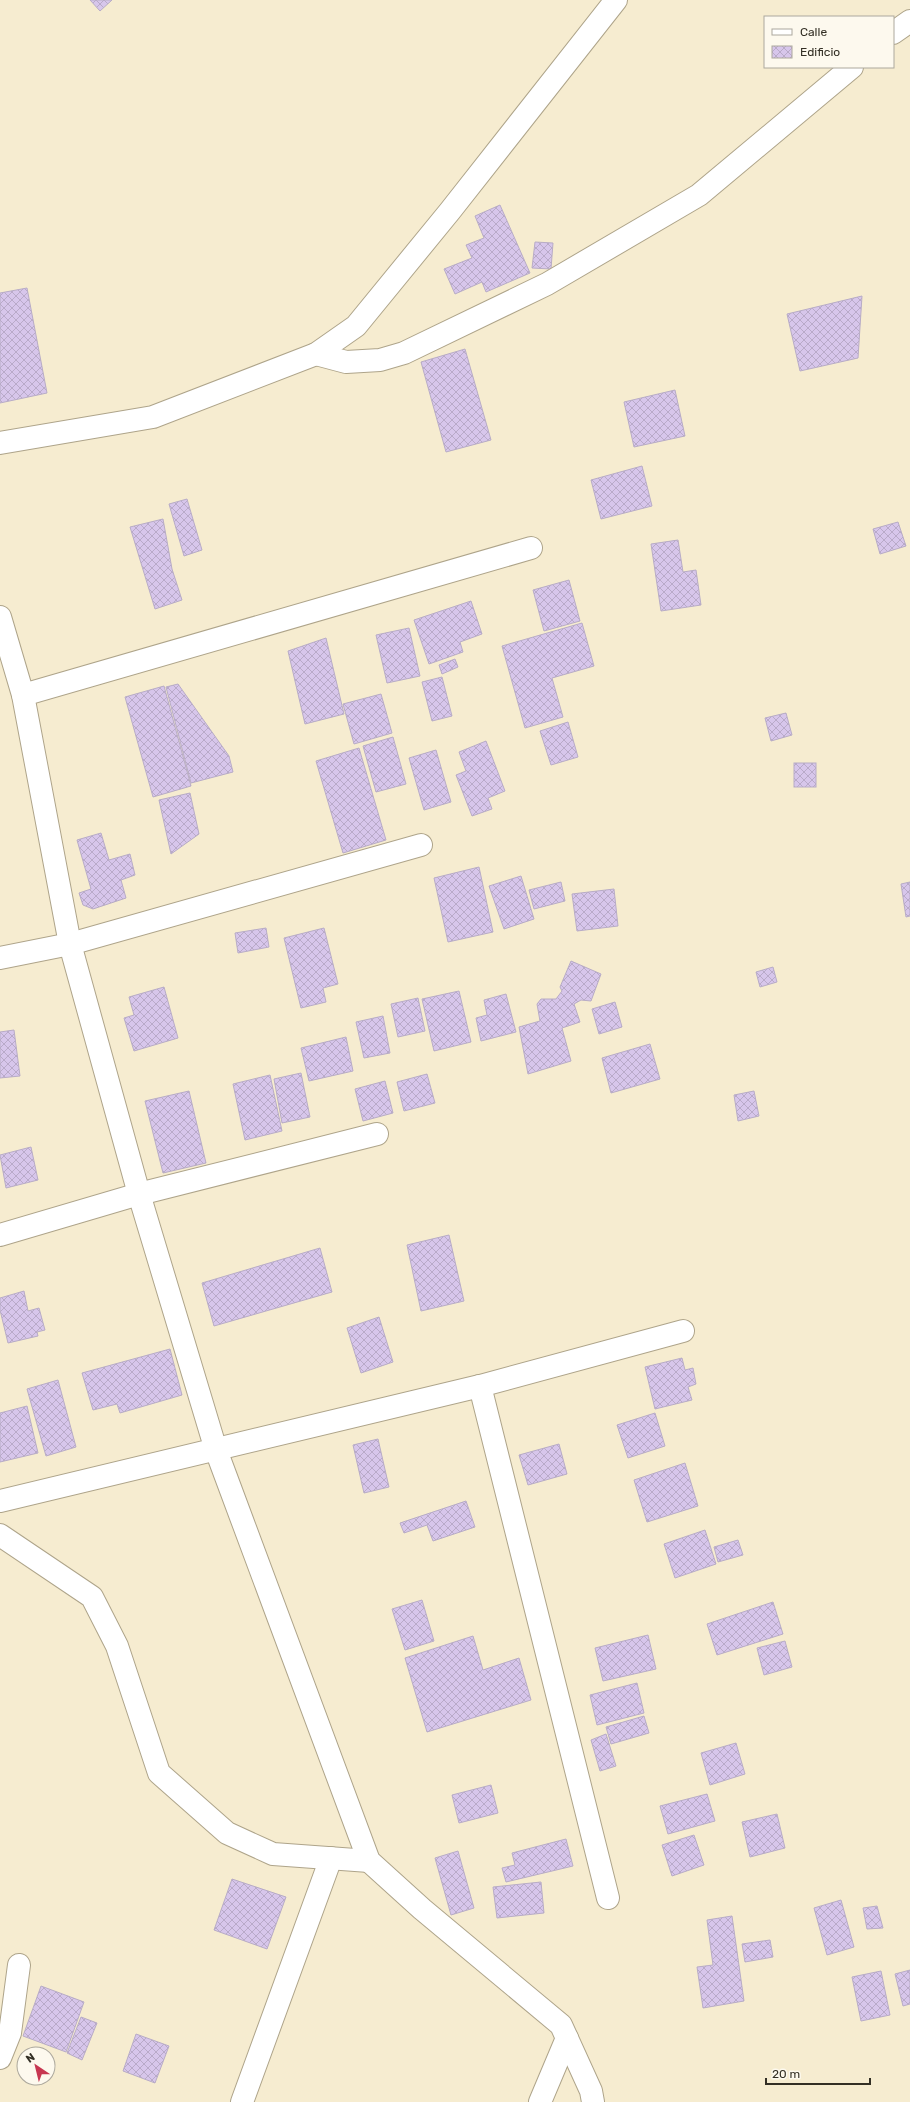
<svg xmlns="http://www.w3.org/2000/svg" width="910" height="2102" viewBox="0 0 910 2102" font-family="Rubik,sans-serif">
<defs>
<pattern id="building-cross-hatch" width="8" height="8" patternUnits="userSpaceOnUse"><rect width="8" height="8" fill="#d7c6eb"/><path d="M0 0l8 8M0 8l8-8" fill="none" stroke="#b9aac9"/></pattern>
</defs>
<rect width="100%" height="100%" fill="#f6ecd0"/>
<g fill="url(#building-cross-hatch)" stroke="#b8acc6">
<polygon points="90,0 112,0 100,11"/>
<polygon points="500,205 530,273 486,292 482,282 455,294 444,269 472,258 466,245 484,238 475,216"/>
<polygon points="535,242 553,243 551,269 532,268"/>
<polygon points="27,288 47,393 0,403 0,293"/>
<polygon points="862,296 858,358 800,371 787,314"/>
<polygon points="465,349 491,440 446,452 421,362"/>
<polygon points="675,390 685,436 634,447 624,402"/>
<polygon points="642,466 652,506 601,519 591,480"/>
<polygon points="187,499 202,550 184,556 169,504"/>
<polygon points="163,519 172,569 182,600 155,609 130,527"/>
<polygon points="898,522 906,546 880,554 873,529"/>
<polygon points="678,540 683,572 696,570 701,605 661,611 651,544"/>
<polygon points="569,580 580,621 544,631 533,590"/>
<polygon points="471,601 482,634 460,642 463,652 429,664 414,620"/>
<polygon points="582,623 594,666 552,678 563,717 525,728 502,646"/>
<polygon points="409,628 420,676 387,683 376,635"/>
<polygon points="326,638 344,714 305,724 288,651"/>
<polygon points="455,659 458,667 442,674 439,665"/>
<polygon points="442,677 452,716 432,721 422,682"/>
<polygon points="178,684 229,756 233,772 191,783 166,687"/>
<polygon points="164,686 191,786 153,797 125,697"/>
<polygon points="381,694 392,733 354,744 343,704"/>
<polygon points="786,713 792,735 771,741 765,718"/>
<polygon points="568,722 578,757 551,765 540,731"/>
<polygon points="393,737 406,784 376,792 363,746"/>
<polygon points="486,741 505,791 488,798 492,809 472,816 456,775 466,771 459,752"/>
<polygon points="359,748 386,840 343,853 316,761"/>
<polygon points="436,750 451,802 424,810 409,758"/>
<rect x="794" y="763" width="22" height="24"/>
<polygon points="190,793 199,834 171,854 159,800"/>
<polygon points="101,833 109,860 130,854 135,875 121,880 126,898 93,909 83,905 79,893 91,889 77,840"/>
<polygon points="479,867 493,932 448,942 434,878"/>
<polygon points="521,876 534,919 504,929 489,886"/>
<polygon points="561,882 565,901 534,909 529,890"/>
<polygon points="910,882 910,916 906,917 901,884"/>
<polygon points="614,889 618,926 577,931 572,894"/>
<polygon points="266,928 269,947 238,953 235,933"/>
<polygon points="324,928 338,984 323,988 326,1002 301,1008 284,938"/>
<polygon points="571,961 601,974 591,1001 581,1000 574,1004 580,1022 562,1028 571,1061 528,1074 519,1027 540,1021 537,1004 541,999 556,999 562,991 560,987"/>
<polygon points="773,967 777,982 760,987 756,972"/>
<polygon points="164,987 178,1038 134,1051 124,1018 134,1015 129,997"/>
<polygon points="459,991 471,1042 434,1051 422,999"/>
<polygon points="506,994 516,1032 481,1041 476,1018 487,1015 484,1000"/>
<polygon points="418,998 425,1031 398,1037 391,1004"/>
<polygon points="615,1002 622,1027 599,1034 592,1009"/>
<polygon points="383,1016 390,1053 364,1058 356,1022"/>
<polygon points="14,1030 20,1076 0,1078 0,1032"/>
<polygon points="346,1037 353,1071 309,1081 301,1048"/>
<polygon points="650,1044 660,1079 611,1093 602,1058"/>
<polygon points="301,1073 310,1117 282,1123 274,1079"/>
<polygon points="427,1074 435,1103 404,1111 397,1082"/>
<polygon points="270,1075 282,1131 245,1140 233,1084"/>
<polygon points="385,1081 393,1113 363,1121 355,1089"/>
<polygon points="189,1091 206,1163 163,1173 145,1101"/>
<polygon points="754,1091 759,1116 738,1121 734,1095"/>
<polygon points="31,1147 38,1180 6,1188 0,1155"/>
<polygon points="449,1235 464,1301 421,1311 407,1245"/>
<polygon points="320,1248 332,1292 214,1326 202,1283"/>
<polygon points="24,1291 28,1311 39,1308 45,1330 37,1332 38,1336 8,1343 0,1310 0,1298"/>
<polygon points="379,1317 393,1362 361,1373 347,1328"/>
<polygon points="170,1349 182,1395 120,1413 117,1404 93,1410 82,1373"/>
<polygon points="682,1358 685,1370 693,1368 696,1384 688,1387 692,1400 655,1409 645,1367"/>
<polygon points="58,1380 76,1447 46,1456 27,1389"/>
<polygon points="27,1406 38,1453 0,1462 0,1413"/>
<polygon points="655,1413 665,1446 628,1458 617,1425"/>
<polygon points="378,1439 389,1487 364,1493 353,1445"/>
<polygon points="559,1444 567,1474 528,1485 519,1455"/>
<polygon points="685,1463 698,1506 647,1522 634,1480"/>
<polygon points="466,1501 475,1527 433,1541 427,1525 404,1533 400,1523"/>
<polygon points="705,1530 716,1564 675,1578 664,1544"/>
<polygon points="738,1540 743,1555 718,1562 714,1547"/>
<polygon points="422,1600 434,1641 405,1650 392,1609"/>
<polygon points="773,1602 783,1634 717,1655 707,1624"/>
<polygon points="648,1635 656,1669 603,1681 595,1648"/>
<polygon points="473,1636 483,1670 519,1658 531,1700 427,1732 405,1658"/>
<polygon points="785,1641 792,1667 764,1675 757,1648"/>
<polygon points="637,1683 644,1713 597,1725 590,1695"/>
<polygon points="644,1716 649,1733 611,1744 606,1727"/>
<polygon points="606,1734 616,1766 600,1771 591,1740"/>
<polygon points="736,1743 745,1774 710,1785 701,1753"/>
<polygon points="491,1785 498,1813 459,1823 452,1795"/>
<polygon points="707,1794 715,1821 668,1834 660,1806"/>
<polygon points="777,1814 785,1848 750,1857 742,1822"/>
<polygon points="694,1835 704,1865 672,1876 662,1845"/>
<polygon points="566,1839 573,1866 506,1882 502,1868 515,1865 512,1853"/>
<polygon points="458,1851 474,1908 451,1915 435,1858"/>
<polygon points="232,1879 286,1897 267,1949 214,1930"/>
<polygon points="541,1882 544,1913 497,1918 493,1887"/>
<polygon points="841,1900 854,1947 827,1955 814,1908"/>
<polygon points="877,1906 883,1928 867,1929 863,1908"/>
<polygon points="732,1916 744,2001 703,2008 697,1967 713,1965 707,1920"/>
<polygon points="770,1940 773,1957 745,1962 742,1944"/>
<polygon points="910,1970 910,2004 903,2006 895,1974"/>
<polygon points="881,1971 890,2015 861,2021 852,1977"/>
<polygon points="41,1986 84,2002 66,2052 23,2036"/>
<polygon points="81,2017 97,2023 82,2060 67,2053"/>
<polygon points="136,2034 169,2046 155,2083 123,2071"/>
</g>
<g fill="none" stroke-linecap="round" stroke-linejoin="round">
<defs>
<g id="street">
<polyline points="893,33 910,21"/>
<polyline points="316,354 346,362 380,360 404,353 547,284 699,195 852,67"/>
<polyline points="0,443 153,417 316,354 356,326 450,211 616,0"/>
<polyline points="0,617 23,695 70,944 139,1194 216,1450 369,1861 422,1909 561,2025 591,2091 593,2102"/>
<polyline points="23,695 531,548"/>
<polyline points="0,958 70,944 421,845"/>
<polyline points="0,1235 139,1194 377,1134"/>
<polyline points="480,1386 608,1898"/>
<polyline points="0,1501 480,1386 683,1331"/>
<polyline points="0,1535 92,1597 117,1646 159,1773 227,1833 273,1854 369,1861"/>
<polyline points="0,2058 10,2033 19,1965"/>
<polyline points="242,2102 331,1858"/>
<polyline points="540,2102 567,2038"/>
</g>
</defs>
<use href="#street" stroke="#aea48a" stroke-width="24"/>
<use href="#street" stroke="#fff" stroke-width="22"/>
</g>
<rect x="764" y="16" width="130" height="52" fill="#fdf9ee" stroke="#aca89d"/>
<rect x="772" y="29" width="20" height="6" fill="#ffffff" stroke="#aca89d"/>
<text x="800" y="36" font-size="12" fill="#332f24">Calle</text>
<rect x="772" y="46" width="20" height="12" fill="url(#building-cross-hatch)" stroke="#aca89d"/>
<text x="800" y="56" font-size="12" fill="#332f24">Edificio</text>
<g transform="translate(36 2066) rotate(325)"><circle r="19" fill="#fdf9ee" stroke="#aca89d"/>
<path d="M0-3L7 15L0 10L-7 15Z" fill="#c73751"/>
<text y="-6" font-size="11" font-weight="bold" text-anchor="middle" fill="#332f24">N</text>
</g>
<path d="M766 2078v6h104v-6" fill="none" stroke="#332f24" stroke-width="2"/>
<text x="772" y="2078" font-size="12" fill="#332f24" stroke="#fdf9ee" stroke-width="3" paint-order="stroke">20 m</text>
</svg>
